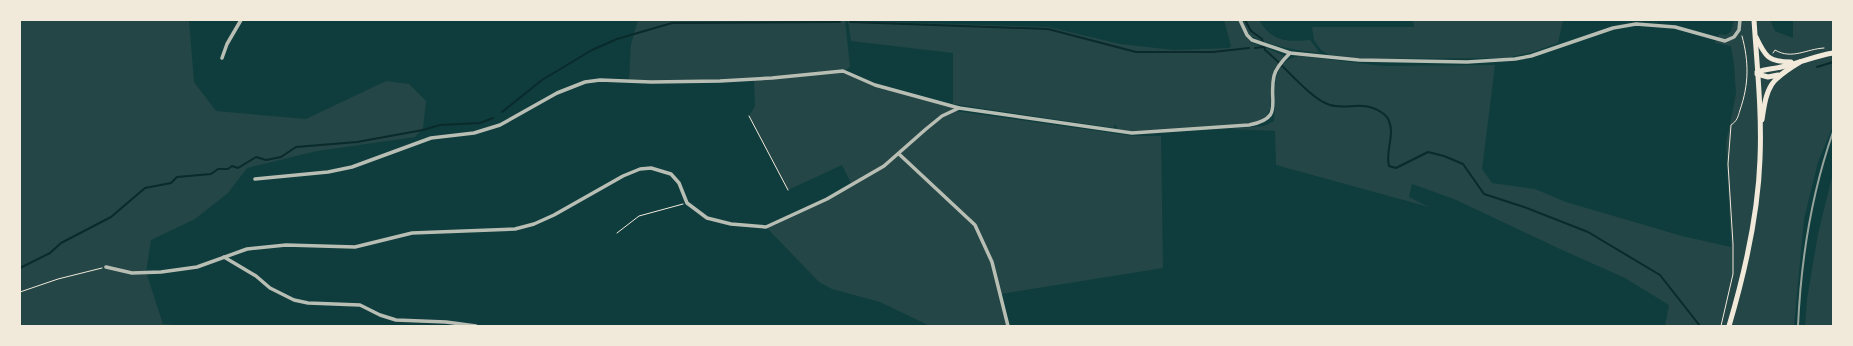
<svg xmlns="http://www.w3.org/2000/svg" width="1853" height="346" viewBox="0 0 1853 346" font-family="Inter,sans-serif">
<rect width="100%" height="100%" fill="#0f3d3e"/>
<g fill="#244646">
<polygon points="20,20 189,20 194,82 216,111 306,119 386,81 409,84 426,101 423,128 415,137 317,151 247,168 228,193 195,219 151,240 146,272 163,324 188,326 20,326"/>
<polygon points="638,20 845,20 850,67 844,71 875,85 959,108 955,111 1133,136 1161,136 1163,268 1001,294 1008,326 930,326 880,302 832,289 819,282 766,227 852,185 842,165 788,190 749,116 755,106 754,80 629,81 631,44"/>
<path d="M1224 20H1259C1272 42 1287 42 1310 40L1320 53C1297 50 1272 47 1251 36L1252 43 1274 51 1284 56 1273 73 1270 109 1265 119 1248 124 1133 132 1117 129 1116 125H1114V128L953 104V53L851 41 848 21 1048 27 1120 44 1174 50 1229 48 1231 46Z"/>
<polygon points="1413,20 1563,20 1558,43 1533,52 1506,58 1360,59 1329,55 1321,50 1314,40 1312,27 1414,27"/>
<path d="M1734 20H1770L1775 31 1793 38V20H1833V126L1818 162 1804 219 1794 326H1665L1669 305 1625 278 1560 249 1454 199 1412 184 1409 197 1429 207 1276 165 1275 131 1229 129 1264 126 1274 121C1277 97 1267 60 1300 56L1383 66 1495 65 1482 169 1492 183 1535 189 1566 202 1682 236 1731 247 1726 143 1736 94 1734 64 1731 46 1715 43 1719 34 1726 35 1731 31Z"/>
<polygon points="1833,173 1833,326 1805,326 1807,299 1818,234"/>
</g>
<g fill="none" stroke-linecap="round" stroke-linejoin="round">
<g stroke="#0a2a2b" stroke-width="2">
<path d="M1245 20 1251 31 1262 39 1265 50C1283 64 1310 99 1330 105 1347 110 1363 100 1381 112 1384 114 1388 117 1389 121 1395 135 1385 152 1389 166L1396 168 1428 152 1444 156 1463 164 1484 194 1524 207 1588 232 1660 275 1700 326"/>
<polyline points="850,22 1048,29 1136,52 1213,52 1249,48"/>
<polyline points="1255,48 1264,47"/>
<polyline points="1817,67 1833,62"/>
<polyline points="502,112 542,80 592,50 617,39 672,23 840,22"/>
<polyline points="20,268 50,253 61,243 111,217 145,188 171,183 177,177 211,174 218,169 228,169 232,166 238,168 256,157 266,160 281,157 296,147 357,142 423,130 440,125 480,123 493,118"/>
</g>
<g stroke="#f1e9da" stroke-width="1">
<path d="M1773 53 1775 50C1792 60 1806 49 1824 48"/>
<polyline points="749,116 788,190"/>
<polyline points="617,233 639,216 683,204"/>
<polyline points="20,292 58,279 102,268"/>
<path d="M1721 326 1733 274V244L1728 164 1731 125C1737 121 1738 117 1740 110 1749 84 1749 62 1742 36"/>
</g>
<g stroke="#b8beb3" stroke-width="3.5">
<polyline points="1240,20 1247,35 1252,40 1290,53 1359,60 1467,62 1515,59 1531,56 1613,28 1636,24 1675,27 1725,41 1734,37 1739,30 1740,20"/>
<polyline points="222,58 227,44 241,20"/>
<polyline points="899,154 975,225 992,262 1008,326"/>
<path d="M255 179 328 172 352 167 431 138 474 133 500 125 557 93 585 82 600 80 651 82 720 81 772 78 843 71 875 85 959 108 1132 133 1249 125C1285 118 1268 102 1274 76 1276 67 1284 59 1290 53"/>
<polyline points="224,257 256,276 270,288 294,300 308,303 360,305 380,315 396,320 446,322 476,326"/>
<polyline points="106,267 132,273 161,272 197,267 247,249 286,245 355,247 412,233 515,229 534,224 554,215 623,176 640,169 651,168 671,174 679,183 687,203 707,218 731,224 766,227 827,199 884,166 926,129 942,116 959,108"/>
</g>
<g stroke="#f1e9da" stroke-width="5">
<path d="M1756 37C1765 56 1768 62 1791 62"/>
<path d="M1757 72C1766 69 1773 69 1781 67 1799 63 1815 56 1833 53"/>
<polyline points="1757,74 1768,77 1778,75"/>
<path d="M1762 120C1767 85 1770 80 1800 62"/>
<path d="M1729 326C1745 272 1758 216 1760 159 1762 113 1757 66 1754 20"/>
</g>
<path stroke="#97a49c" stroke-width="2" d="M1798 326C1801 259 1811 195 1833 132"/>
</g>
<rect width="1853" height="346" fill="none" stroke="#f1e9da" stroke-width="42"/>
</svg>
